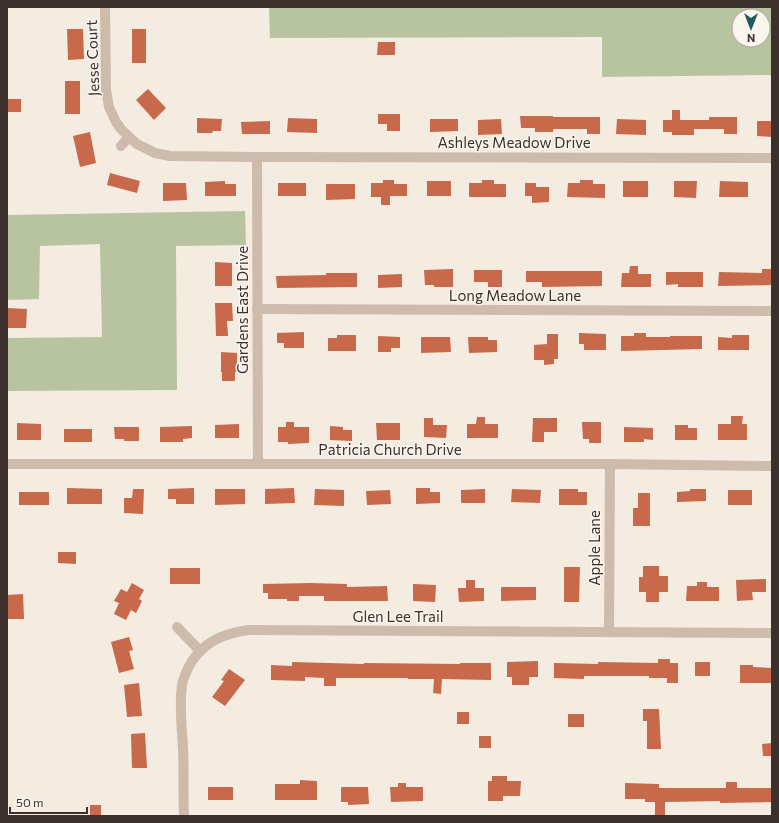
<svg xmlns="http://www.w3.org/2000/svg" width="779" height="823" viewBox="0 0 779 823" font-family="Commissioner,sans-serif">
<rect width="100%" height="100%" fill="#f4ebe1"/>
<g fill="#b8c4a0" fill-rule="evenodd">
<path d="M269 7H772V75L602 77V37L270 38ZM739 16H763V40H739Z"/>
<polygon points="245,211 246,245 176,246 177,390 7,391 7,338 102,337 100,244 40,246 39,299 7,300 7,215"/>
</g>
<g fill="#c8694b">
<polygon points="67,29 83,29 84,59 68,60"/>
<rect x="132" y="29" width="14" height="34"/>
<polygon points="378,42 395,42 395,55 377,55"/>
<rect x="65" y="81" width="15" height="33"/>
<polygon points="148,89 166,108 154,120 136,100"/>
<rect x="7" y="99" width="14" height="13"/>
<polygon points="672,110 680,110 680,120 709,120 709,117 737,117 737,134 724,134 724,129 694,129 694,135 672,135 672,132 663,132 663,120 672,120"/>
<polygon points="378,114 400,114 400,131 387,131 387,124 378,124"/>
<polygon points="520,116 553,116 553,117 600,117 600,134 587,134 587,129 553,129 553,132 535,132 535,128 521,128"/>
<polygon points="197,118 222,119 221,131 213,131 212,133 197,133"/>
<polygon points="288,118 317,119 317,133 287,132"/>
<polygon points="430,119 458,119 458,131 430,132"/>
<polygon points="501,119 502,134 478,135 478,120"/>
<polygon points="617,119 646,120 646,135 616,134"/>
<polygon points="270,121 270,134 242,134 241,122"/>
<polygon points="757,121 772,121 772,137 757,136"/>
<polygon points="90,132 96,163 80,167 73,136"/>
<polygon points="110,173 140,181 137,193 107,185"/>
<polygon points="383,180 394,180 394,184 407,184 407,196 390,196 390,205 381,205 381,197 371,197 371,183 383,183"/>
<polygon points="482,180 494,180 494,184 506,184 506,197 469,197 469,183 482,183"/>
<polygon points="580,180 593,180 593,184 605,184 605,198 567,197 568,183 580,183"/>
<polygon points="225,181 225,184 236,184 236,196 205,196 205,182"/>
<rect x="427" y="181" width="24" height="15"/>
<rect x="623" y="181" width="25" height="16"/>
<polygon points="674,181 697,181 696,198 674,197"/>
<polygon points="720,181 748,182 748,197 719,197"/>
<polygon points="163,183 186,183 187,200 163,201"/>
<rect x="278" y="183" width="28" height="13"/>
<polygon points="525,183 536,183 536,187 549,187 549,202 532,203 532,196 525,196"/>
<polygon points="326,184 355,184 355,199 326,200"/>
<polygon points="215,262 232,263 232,286 215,286"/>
<polygon points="630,266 638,266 638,274 651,274 651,287 621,287 622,273 629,273"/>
<polygon points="453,269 453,287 434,287 434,285 425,285 424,270"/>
<polygon points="762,269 772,269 772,285 718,286 719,272 762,273"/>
<polygon points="474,270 502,270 502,287 488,287 488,282 474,282"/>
<polygon points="526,271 602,271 602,286 542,287 542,282 526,282"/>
<polygon points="666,272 703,272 703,287 678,287 678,284 666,285"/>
<polygon points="326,273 357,273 357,287 277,288 276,276 326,275"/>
<polygon points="402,274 402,287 378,288 378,275"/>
<polygon points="215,303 232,303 233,321 227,321 228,336 216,336"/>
<polygon points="7,308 27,309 26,328 7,328"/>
<polygon points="304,332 304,348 284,348 284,343 277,343 277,333"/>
<polygon points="579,333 606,334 606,350 584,350 584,344 579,344"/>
<polygon points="634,333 646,333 646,337 670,337 670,336 702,336 702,349 621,351 621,336 634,336"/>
<polygon points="547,334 558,334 558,359 554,359 554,364 544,365 544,360 534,360 534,345 547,344"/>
<polygon points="337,335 356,335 356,351 328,351 328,338 337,338"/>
<polygon points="732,335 749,335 749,350 718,350 718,337 732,338"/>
<polygon points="378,336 400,337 400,348 391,348 391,352 378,352"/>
<polygon points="421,337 450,337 451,352 421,353"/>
<polygon points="468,337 488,337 488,340 497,340 497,352 469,353"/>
<polygon points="221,352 237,353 237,372 235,372 235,381 222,381 222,372 221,372"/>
<polygon points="731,416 743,416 742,424 747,424 747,440 718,440 718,424 731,424"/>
<polygon points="477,417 485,417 485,424 498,424 498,438 467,438 467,424 476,424"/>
<polygon points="424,418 433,418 433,425 447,425 446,438 424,437"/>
<polygon points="533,418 557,418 557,432 544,432 544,442 532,442"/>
<polygon points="286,422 294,422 294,427 309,427 309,443 288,444 288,442 278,442 278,427 286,427"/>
<polygon points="582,422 601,422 601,443 589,443 589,439 583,439"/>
<polygon points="17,423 41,424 41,440 17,440"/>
<polygon points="376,423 400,423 400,440 377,440"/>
<polygon points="239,424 239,438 215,438 215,425"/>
<polygon points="675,425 688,425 688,428 697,428 697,440 675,440"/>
<polygon points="192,426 192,438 183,439 183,442 160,442 160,427"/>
<polygon points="330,426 343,427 343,430 352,430 352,441 330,440"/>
<polygon points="114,427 139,427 139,441 124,441 124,439 115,439"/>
<polygon points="624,427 653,428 653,440 644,439 644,442 624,442"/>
<rect x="64" y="429" width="28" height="13"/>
<polygon points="67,488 102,489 102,504 67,504"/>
<polygon points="194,488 194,504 176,504 176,499 168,499 168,489"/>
<polygon points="294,488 295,503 265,504 265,489"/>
<polygon points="416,488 430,488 430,492 440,492 440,503 416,504"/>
<polygon points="133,489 144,489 143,514 124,513 124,498 132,498"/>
<polygon points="215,489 245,489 245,504 215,505"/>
<polygon points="315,489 344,490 344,506 314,505"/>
<polygon points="485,489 485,503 461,503 461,490"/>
<polygon points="512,489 541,490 540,503 511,502"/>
<polygon points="559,489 578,489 578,492 587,492 587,505 559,505"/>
<polygon points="690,489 706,489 706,501 677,502 677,492 690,491"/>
<polygon points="390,490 391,504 367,505 366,491"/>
<rect x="728" y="490" width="24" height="15"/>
<rect x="19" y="492" width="30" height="13"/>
<polygon points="638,493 650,493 650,526 633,526 633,508 638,508"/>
<polygon points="58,552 76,552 76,564 58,563"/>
<polygon points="643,566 659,566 659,576 668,576 668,592 659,592 659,602 646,602 646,592 639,592 639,577 643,577"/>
<polygon points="564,567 580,567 579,602 564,602"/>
<rect x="170" y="568" width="30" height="16"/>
<polygon points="766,579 766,592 752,592 753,600 737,601 736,580"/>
<polygon points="466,580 475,580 475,588 484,588 484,601 459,602 458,588 466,588"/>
<polygon points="697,582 707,582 707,587 719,587 719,601 686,601 687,586 697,586"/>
<polygon points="132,583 144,590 139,599 142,601 136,613 131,610 126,620 114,614 119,603 114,601 121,589 127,592"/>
<polygon points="311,583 347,584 347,587 387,586 388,601 324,601 324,596 299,596 299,601 287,601 287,599 268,599 268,593 263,593 263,584"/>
<polygon points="413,584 436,585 435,602 413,601"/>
<polygon points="501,587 536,587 536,600 501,601"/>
<polygon points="23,594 24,619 7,619 7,595"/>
<polygon points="129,637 133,650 129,651 134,669 119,673 111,642"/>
<polygon points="658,659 670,659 670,663 678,663 678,683 667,683 667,678 649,678 649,676 584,676 584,679 554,678 554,663 598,664 598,662 658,663"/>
<polygon points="538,661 538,677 529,677 529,685 512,685 512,677 507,677 507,662"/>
<polygon points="292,662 364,664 364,663 460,664 460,663 491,663 491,680 442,679 441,694 433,693 434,679 408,679 408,678 336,678 336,686 324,686 324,678 305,677 305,681 271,680 271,665 292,666"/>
<rect x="695" y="662" width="15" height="14"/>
<polygon points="740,665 753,665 753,667 772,668 772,683 740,683"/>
<polygon points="229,669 245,680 225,706 212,697 224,681 221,680"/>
<polygon points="139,683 142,716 127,717 124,685"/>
<polygon points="643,709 659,709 661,749 647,749 647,721 643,721"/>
<rect x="457" y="712" width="12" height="12"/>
<rect x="568" y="714" width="16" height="13"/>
<polygon points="145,733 147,768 132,768 131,734"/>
<rect x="479" y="736" width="12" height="12"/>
<polygon points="772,743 772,756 763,756 762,744"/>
<polygon points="492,776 507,776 507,781 521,781 520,796 503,796 503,801 488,801 488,781 492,781"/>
<polygon points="300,780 317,781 317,800 275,800 275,784 300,784"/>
<polygon points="726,782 737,782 737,788 772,788 772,802 720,803 720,801 665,802 665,816 655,816 655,802 645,802 645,799 625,799 625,783 659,784 659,788 726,788"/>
<polygon points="398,783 406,783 406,787 423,787 423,801 391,802 390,787 398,787"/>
<rect x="208" y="787" width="25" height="13"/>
<polygon points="341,787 368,787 369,804 348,805 348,802 341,802"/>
<rect x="90" y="805" width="11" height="11"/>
</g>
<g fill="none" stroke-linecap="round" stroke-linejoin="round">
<g stroke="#cdbbac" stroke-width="10">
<polyline points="105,7 106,90 109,107 116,122 121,129 129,137 137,144 155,153 170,156 257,157 772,158"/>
<polyline points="121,146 129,137"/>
<polyline points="257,157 258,464"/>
<polyline points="257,309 772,311"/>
<polyline points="7,464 610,464 772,466"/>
<polyline points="177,627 200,651"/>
<polyline points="609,632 610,464"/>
<path d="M184 816C183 794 184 771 183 749 182 728 179 705 182 685 183 679 186 673 188 668 201 643 221 634 248 630L772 633"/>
</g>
</g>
<g text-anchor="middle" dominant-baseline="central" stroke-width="3" stroke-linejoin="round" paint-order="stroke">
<g font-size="15" fill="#3b302b" stroke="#fbf5ee">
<text transform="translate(92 58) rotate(-92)">Jesse Court</text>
<text x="514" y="142">Ashleys Meadow Drive</text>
<text x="515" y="295">Long Meadow Lane</text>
<text transform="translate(242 310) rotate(-90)">Gardens East Drive</text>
<text x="390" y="449">Patricia Church Drive</text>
<text transform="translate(594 548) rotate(-90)">Apple Lane</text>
<text x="398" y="616">Glen Lee Trail</text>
</g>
</g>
<rect width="779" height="823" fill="none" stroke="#3b302b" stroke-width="16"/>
<g transform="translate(751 28) rotate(180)"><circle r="19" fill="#fbf5ee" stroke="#aea6a0"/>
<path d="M0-3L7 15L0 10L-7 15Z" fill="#1f5a5e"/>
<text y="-6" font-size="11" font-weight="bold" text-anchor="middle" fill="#3b302b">N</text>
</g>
<path d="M10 807v6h77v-6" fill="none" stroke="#3b302b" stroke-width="2"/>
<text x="16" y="807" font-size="12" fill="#3b302b" stroke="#fbf5ee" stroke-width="3" paint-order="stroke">50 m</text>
</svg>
